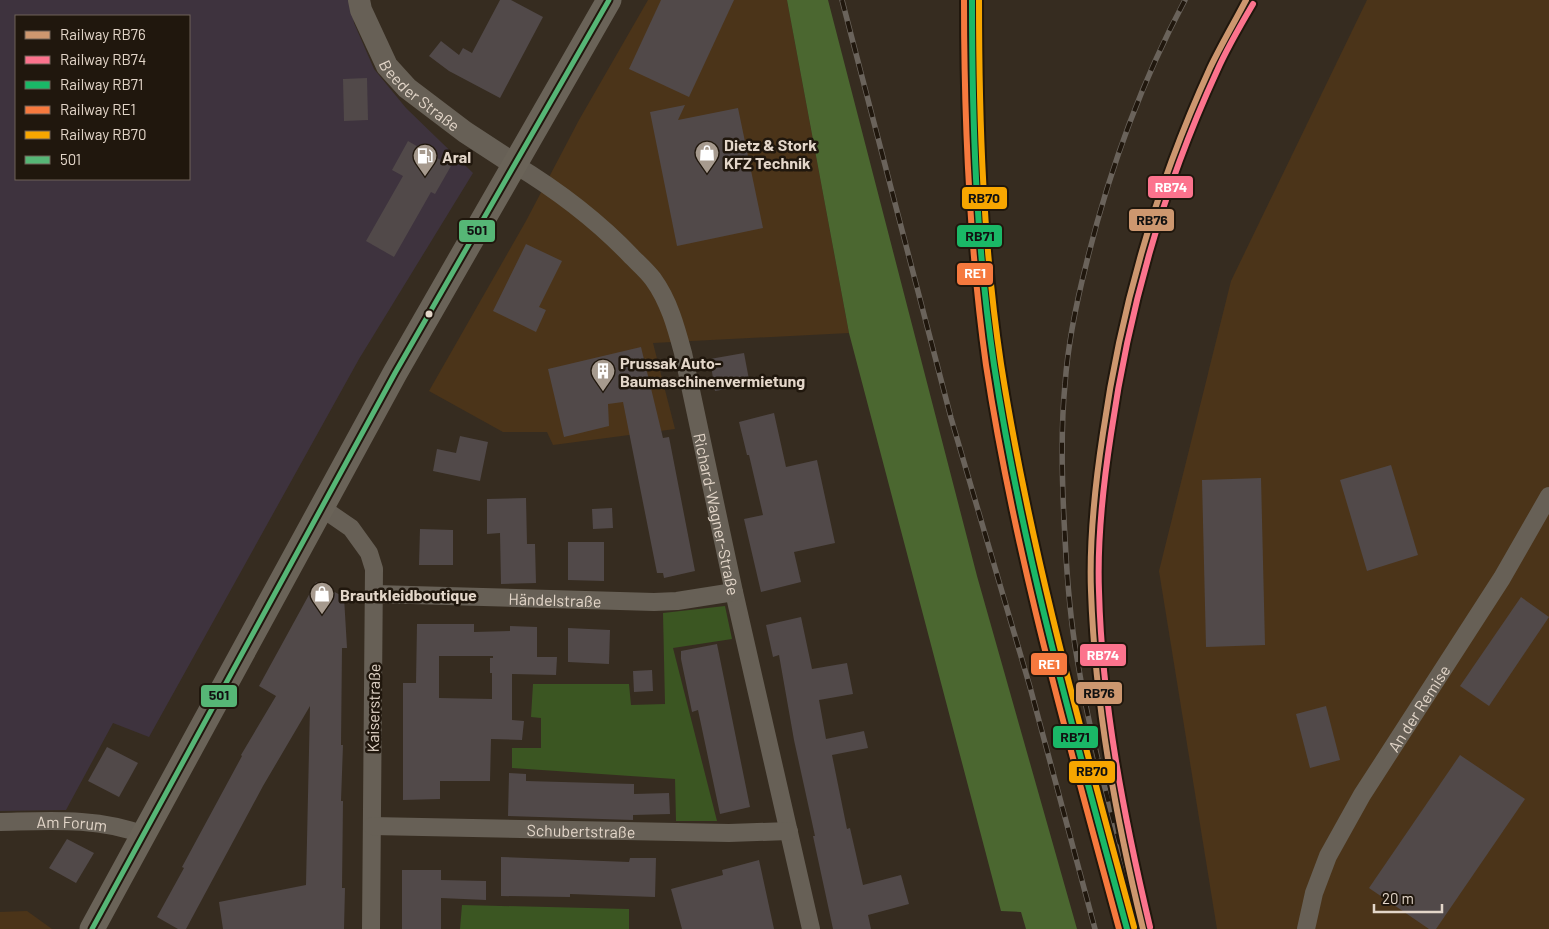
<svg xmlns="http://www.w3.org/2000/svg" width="1549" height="929" viewBox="0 0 1549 929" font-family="Barlow,sans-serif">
<rect width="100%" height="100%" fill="#362c20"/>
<g fill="#4b3419">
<polygon points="648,0 787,0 849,333 653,343 675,429 553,445 547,432 503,432 429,391 526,221 579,120"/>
<polygon points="1367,0 1549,0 1549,929 1217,929 1159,571 1231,281"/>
<polygon points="27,911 52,929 0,929 0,912"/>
</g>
<path fill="#3e333e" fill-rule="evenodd" d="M0 0H351L354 23 374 69 406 108 473 173 359 359 149 737 113 723 66 810 0 811ZM16 16H189V179H16Z"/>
<g fill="#3b5622">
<polygon points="725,606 732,639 673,648 717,821 676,821 675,779 512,768 512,748 541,748 541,718 531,717 533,684 629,684 631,705 665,704 663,613"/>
<polygon points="462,905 629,909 629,929 460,929"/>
</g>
<polygon fill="#4b6730" points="787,0 828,0 977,576 1077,929 1026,929 1021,912 1001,911 849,333"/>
<g fill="#514949" fill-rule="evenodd">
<polygon points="500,0 511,0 543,17 500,98 449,71 429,56 441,41 459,55 463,48 472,53"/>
<polygon points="661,0 734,0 689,97 629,69"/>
<polygon points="367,78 368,120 344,121 343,79"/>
<polygon points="685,105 678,120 738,108 763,228 677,246 650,112"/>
<polygon points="408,141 451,166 435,194 431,192 394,257 366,241 403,176 392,170"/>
<polygon points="526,244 562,261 539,307 546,310 536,332 493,311"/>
<polygon points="641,347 663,438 669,437 695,571 664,578 663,573 657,573 623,402 608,404 609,426 564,437 548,369"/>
<polygon points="744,353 750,385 715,391 710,359"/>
<polygon points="774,413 786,467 817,460 835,543 794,552 801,582 761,592 744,519 763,515 749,455 747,455 739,422"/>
<polygon points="460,436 488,442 480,481 433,471 437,449 456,453"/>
<polygon points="1391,465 1418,555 1367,571 1340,480"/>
<polygon points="1261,478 1265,645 1206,647 1202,480"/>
<polygon points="526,498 527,544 535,544 536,583 501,584 500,533 487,534 487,499"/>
<polygon points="612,508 613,528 593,529 592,509"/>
<polygon points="420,529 453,530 453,565 419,565"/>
<polygon points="568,542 604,542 604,581 568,580"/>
<polygon points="316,582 344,597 347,648 342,648 341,745 343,745 341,801 343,801 342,888 345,888 344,929 223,929 219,902 306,885 310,706 263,786 186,929 178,929 157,917 184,868 182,867 242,756 241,755 276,696 259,686"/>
<polygon points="1521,597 1549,617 1489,706 1460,686"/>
<polygon points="801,617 812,669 847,663 853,694 819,700 826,739 864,731 868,748 832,755 847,829 850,828 863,885 901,875 909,904 868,915 871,929 833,929 813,836 815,836 794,740 779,655 773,657 766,625"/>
<path d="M417 624H474V632L510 631V626L537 627V657H557L556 675 512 674V720L524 721 522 740 491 739 490 781H440V799L403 800V683H416ZM439 656H493V658H490V673H492V699L439 698Z"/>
<polygon points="568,628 610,630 609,664 568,662"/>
<polygon points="717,644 750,807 720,814 698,710 692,712 681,659 681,651"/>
<polygon points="652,670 653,691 634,692 633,671"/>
<polygon points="1326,706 1340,760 1310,768 1296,714"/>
<polygon points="107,747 138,763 119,797 88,781"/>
<polygon points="1460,755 1525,799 1436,929 1429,929 1369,888"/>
<polygon points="509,773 526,774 526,781 634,784 634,794 669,793 670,814 633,815 633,820 508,816"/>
<polygon points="67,839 94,853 76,883 49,868"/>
<polygon points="501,857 629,862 630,858 656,858 655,897 570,894 570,897 501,896"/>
<polygon points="759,860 774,929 682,929 671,889 723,875 722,870"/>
<polygon points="402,870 441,870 441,880 486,881 486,900 441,898 441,929 402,929"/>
</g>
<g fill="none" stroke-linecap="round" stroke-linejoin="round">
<g stroke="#676056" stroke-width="18">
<path id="s1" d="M514 164C557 190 597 220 632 257 639 264 647 271 653 279 669 301 676 327 683 353L734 592 811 929"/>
<polyline points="322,508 351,528 369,553 374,569 371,929"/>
<path id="s2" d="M375 594 654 602 677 601 734 592"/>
<path id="s3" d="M0 822C48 821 98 817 144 835"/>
<path id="s4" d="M372 826 729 833 789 831"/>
<path id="s5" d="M1306 929 1314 893 1328 856 1362 795 1502 578 1549 496"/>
</g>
<path stroke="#676056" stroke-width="22" id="s6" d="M359 0 361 10 387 66 407 88 465 132 514 164"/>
<polyline stroke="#6a6358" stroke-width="25" points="92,929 395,373 609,0"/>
<defs>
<g id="rail">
<polyline points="842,0 951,418 1030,687 1095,929"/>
<path d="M1143 929C1119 839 1092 750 1077 658 1070 618 1067 578 1065 538 1062 487 1060 435 1065 384 1068 344 1076 304 1086 265 1108 174 1141 83 1185 0"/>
</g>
</defs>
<use href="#rail" stroke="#6a635b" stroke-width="5.5"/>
<use href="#rail" stroke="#20170d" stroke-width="4" stroke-dasharray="11" stroke-linecap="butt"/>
<defs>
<polyline id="bus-1" points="92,929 395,373 609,0"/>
</defs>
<use href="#bus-1" stroke="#20170d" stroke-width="9"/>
<use href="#bus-1" stroke="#56b676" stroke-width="5"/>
<defs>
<path id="rail-1" d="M1143 929C1116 818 1095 706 1091 591 1089 538 1095 485 1103 433 1121 307 1157 184 1210 68 1221 45 1234 23 1246 0"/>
<path id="rail-2" d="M1150 927C1124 817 1102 705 1099 591 1097 539 1103 486 1111 434 1129 309 1164 186 1217 71 1227 48 1240 26 1253 4"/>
<path id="rail-3" d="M972 0C972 122 976 244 994 365 1023 556 1077 743 1127 929"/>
<path id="rail-4" d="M964 0C964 122 969 244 986 365 1015 556 1069 743 1119 929"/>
<path id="rail-5" d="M979 0C979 122 983 244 1001 364 1031 555 1084 741 1134 927"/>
</defs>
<use href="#rail-1" stroke="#20170d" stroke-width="10"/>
<use href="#rail-2" stroke="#20170d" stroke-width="10"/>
<use href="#rail-3" stroke="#20170d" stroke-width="10"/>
<use href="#rail-4" stroke="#20170d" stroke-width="10"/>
<use href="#rail-5" stroke="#20170d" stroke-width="10"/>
<use href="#rail-1" stroke="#cd976f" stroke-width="6"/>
<use href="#rail-2" stroke="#fc738d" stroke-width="6"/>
<use href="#rail-3" stroke="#1ab867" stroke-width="6"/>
<use href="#rail-4" stroke="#f6793e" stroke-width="6"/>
<use href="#rail-5" stroke="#f7a600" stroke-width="6"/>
</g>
<defs>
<symbol id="shop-pin" viewBox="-11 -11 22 30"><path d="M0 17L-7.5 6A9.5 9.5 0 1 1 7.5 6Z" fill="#a69a8e" stroke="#20170d"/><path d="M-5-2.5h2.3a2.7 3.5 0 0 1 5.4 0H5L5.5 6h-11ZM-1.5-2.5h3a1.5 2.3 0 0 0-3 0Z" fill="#fff"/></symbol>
<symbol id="fuel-pin" viewBox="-11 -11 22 30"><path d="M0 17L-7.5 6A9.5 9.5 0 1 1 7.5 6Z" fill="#a69a8e" stroke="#20170d"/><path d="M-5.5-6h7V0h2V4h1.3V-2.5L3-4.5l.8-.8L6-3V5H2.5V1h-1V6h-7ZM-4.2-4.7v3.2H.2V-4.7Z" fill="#fff"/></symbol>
<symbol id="building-pin" viewBox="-11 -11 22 30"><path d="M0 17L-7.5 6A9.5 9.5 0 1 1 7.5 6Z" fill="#a69a8e" stroke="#20170d"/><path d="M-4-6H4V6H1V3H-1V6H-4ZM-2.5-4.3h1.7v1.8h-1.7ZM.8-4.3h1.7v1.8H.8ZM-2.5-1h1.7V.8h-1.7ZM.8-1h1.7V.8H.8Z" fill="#fff"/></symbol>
</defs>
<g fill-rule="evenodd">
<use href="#shop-pin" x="693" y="139" width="28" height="38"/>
<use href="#fuel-pin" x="411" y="142" width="28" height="38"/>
<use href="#building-pin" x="589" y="357" width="28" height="38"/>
<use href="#shop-pin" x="308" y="580" width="28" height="38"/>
</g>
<circle fill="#e3d6c9" stroke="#20170d" stroke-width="2" cx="429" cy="314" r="4.5"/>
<g text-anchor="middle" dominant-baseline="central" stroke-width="5" stroke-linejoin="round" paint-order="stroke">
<g font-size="16" fill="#e3d6c9" stroke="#20170d">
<text stroke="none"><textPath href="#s6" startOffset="116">Beeder Straße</textPath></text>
<text stroke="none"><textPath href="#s1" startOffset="426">Richard-Wagner-Straße</textPath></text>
<text stroke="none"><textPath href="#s2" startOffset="180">Händelstraße</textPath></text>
<text transform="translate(373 708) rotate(-89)">Kaiserstraße</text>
<text stroke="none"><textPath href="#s5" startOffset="250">An der Remise</textPath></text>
<text stroke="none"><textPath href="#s3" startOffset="72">Am Forum</textPath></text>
<text stroke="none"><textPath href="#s4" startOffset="209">Schubertstraße</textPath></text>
</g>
<g font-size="16" font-weight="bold" fill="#e3d6c9" stroke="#20170d" text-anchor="start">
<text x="724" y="144">Dietz &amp; Stork<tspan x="724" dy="18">KFZ Technik</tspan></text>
<text x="442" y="156">Aral</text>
<text x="620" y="362">Prussak Auto-<tspan x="620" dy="18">Baumaschinenvermietung</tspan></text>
<text x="340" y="594">Brautkleidboutique</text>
</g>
</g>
<g stroke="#20170d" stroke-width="2">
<rect x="1147" y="175" width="47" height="24" rx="5" fill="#fc738d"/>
<rect x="961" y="186" width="47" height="24" rx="5" fill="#f7a600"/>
<rect x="1128" y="208" width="47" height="24" rx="5" fill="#cd976f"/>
<rect x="458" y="219" width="38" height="24" rx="5" fill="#56b676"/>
<rect x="956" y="224" width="47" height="24" rx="5" fill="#1ab867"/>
<rect x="956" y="262" width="38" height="24" rx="5" fill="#f6793e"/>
<rect x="1079" y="643" width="48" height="24" rx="5" fill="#fc738d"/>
<rect x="1030" y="652" width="38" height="24" rx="5" fill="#f6793e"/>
<rect x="1075" y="681" width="48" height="24" rx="5" fill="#cd976f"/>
<rect x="200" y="684" width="38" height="24" rx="5" fill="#56b676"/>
<rect x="1052" y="725" width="47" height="24" rx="5" fill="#1ab867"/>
<rect x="1068" y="760" width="48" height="24" rx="5" fill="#f7a600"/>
</g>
<g font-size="14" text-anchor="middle" font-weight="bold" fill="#fff">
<text x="1171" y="192">RB74</text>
<text x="975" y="278">RE1</text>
<text x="1103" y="660">RB74</text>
<text x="1049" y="669">RE1</text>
</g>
<g font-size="14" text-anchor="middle" font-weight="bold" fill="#111">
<text x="984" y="203">RB70</text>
<text x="1152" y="225">RB76</text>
<text x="477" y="235">501</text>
<text x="980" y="241">RB71</text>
<text x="1099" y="698">RB76</text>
<text x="219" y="700">501</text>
<text x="1075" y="742">RB71</text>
<text x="1092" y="776">RB70</text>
</g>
<rect x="15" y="15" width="175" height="165" fill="#20170d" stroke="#6e6358"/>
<rect x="25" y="31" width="25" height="8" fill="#cd976f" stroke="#6e6358"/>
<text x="60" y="40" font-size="15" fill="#e3d6c9">Railway RB76</text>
<rect x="25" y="56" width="25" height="8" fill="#fc738d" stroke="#6e6358"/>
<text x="60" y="65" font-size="15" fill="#e3d6c9">Railway RB74</text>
<rect x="25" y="81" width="25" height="8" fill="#1ab867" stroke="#6e6358"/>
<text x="60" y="90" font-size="15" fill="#e3d6c9">Railway RB71</text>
<rect x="25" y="106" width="25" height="8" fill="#f6793e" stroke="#6e6358"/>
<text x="60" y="115" font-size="15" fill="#e3d6c9">Railway RE1</text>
<rect x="25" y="131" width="25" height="8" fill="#f7a600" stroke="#6e6358"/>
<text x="60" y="140" font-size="15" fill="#e3d6c9">Railway RB70</text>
<rect x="25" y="156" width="25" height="8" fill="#56b676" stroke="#6e6358"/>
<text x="60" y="165" font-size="15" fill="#e3d6c9">501</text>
<path d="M1374 904v8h68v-8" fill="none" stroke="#e3d6c9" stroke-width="2.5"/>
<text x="1382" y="904" font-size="15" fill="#e3d6c9" stroke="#20170d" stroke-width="4" paint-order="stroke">20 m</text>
</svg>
